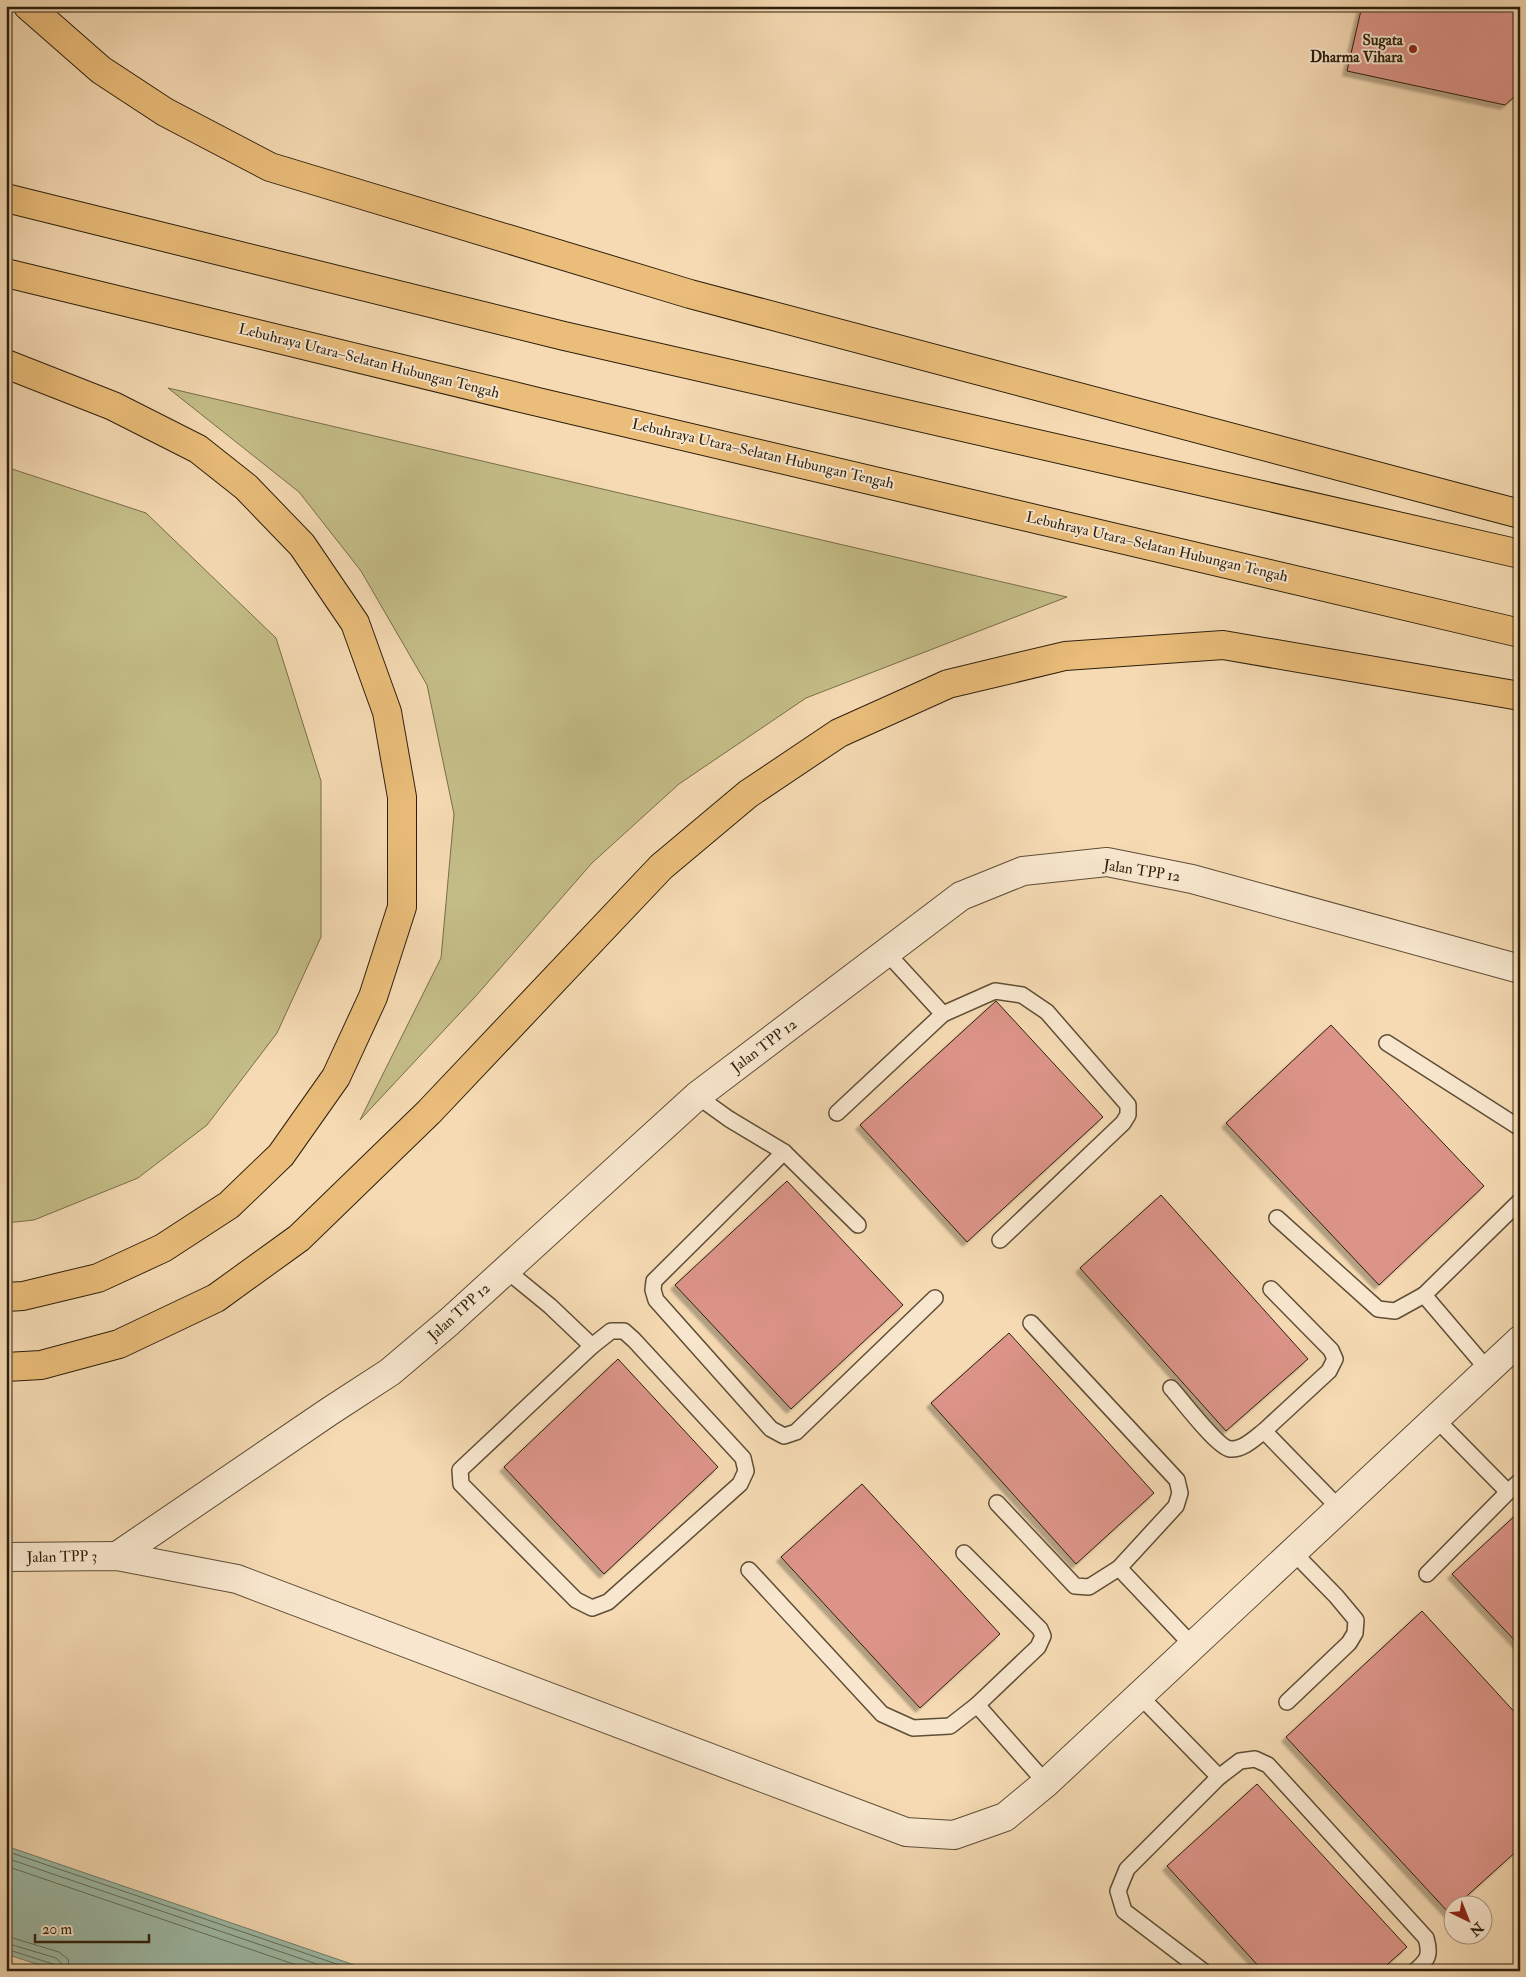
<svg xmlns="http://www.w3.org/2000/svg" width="1526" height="1977" viewBox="0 0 1526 1977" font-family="'IM FELL Double Pica',serif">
<defs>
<filter id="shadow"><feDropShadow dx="-4.5" dy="4.5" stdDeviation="1" flood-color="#0004"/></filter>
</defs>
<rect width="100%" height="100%" fill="#f5dab3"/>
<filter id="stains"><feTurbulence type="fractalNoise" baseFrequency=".004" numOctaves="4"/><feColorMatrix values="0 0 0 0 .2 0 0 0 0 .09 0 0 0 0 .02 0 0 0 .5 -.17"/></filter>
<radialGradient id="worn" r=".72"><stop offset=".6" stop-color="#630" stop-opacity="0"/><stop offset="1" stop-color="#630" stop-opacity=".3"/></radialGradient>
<g fill="#c4bd87" stroke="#786e4a">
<polygon points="168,388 1067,597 806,698 679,784 592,863 475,997 360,1120 441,958 454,814 427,685 361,571 299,492"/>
<polygon points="6,467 146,513 276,638 321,781 321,937 277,1033 207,1125 138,1178 34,1220 6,1223"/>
</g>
<polygon fill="#9dbba7" stroke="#707d69" points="6,1846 372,1971 58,1971 6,1954"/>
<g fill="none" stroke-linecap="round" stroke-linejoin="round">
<g stroke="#656d5a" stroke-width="1">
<polyline points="6,1851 357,1971"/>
<polyline points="6,1858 337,1971"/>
<polyline points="6,1866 314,1971"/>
<polyline points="6,1936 59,1952 68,1959 70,1971"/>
<polyline points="6,1943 56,1958 61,1963 63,1971"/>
<polyline points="6,1949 53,1964 56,1966 57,1971"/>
</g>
</g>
<g fill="#dc9488" stroke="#2d1f0d" filter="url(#shadow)">
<polygon points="1362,6 1520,6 1520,92 1505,105 1347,71"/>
<polygon points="996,1001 1103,1117 967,1242 860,1125"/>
<polygon points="1331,1025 1484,1186 1379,1285 1226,1123"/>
<polygon points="787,1181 903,1305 791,1409 675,1285"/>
<polygon points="1161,1195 1308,1359 1226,1431 1080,1268"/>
<polygon points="1009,1333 1154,1493 1076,1564 931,1403"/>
<polygon points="618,1359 718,1467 604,1574 504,1467"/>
<polygon points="862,1484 1000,1634 920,1708 781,1557"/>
<polygon points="1520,1511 1520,1646 1452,1574"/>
<polygon points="1422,1611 1520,1718 1520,1848 1458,1904 1454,1904 1454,1909 1449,1913 1286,1737"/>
<polygon points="1257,1784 1407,1947 1380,1971 1263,1971 1167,1866"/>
</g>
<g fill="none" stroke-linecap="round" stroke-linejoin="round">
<defs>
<g id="lane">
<polyline points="887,953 943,1014 995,991 1022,995 1047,1012 1128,1105 1128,1115 1123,1123 1000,1240"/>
<polyline points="1387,1043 1520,1128"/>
<polyline points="697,1096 729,1119 784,1152 858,1225"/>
<polyline points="837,1113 943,1014"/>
<polyline points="784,1152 654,1281 653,1290 656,1300 771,1429 784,1436 796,1432 935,1298"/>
<polyline points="1277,1218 1378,1309 1395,1311 1424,1295 1488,1370"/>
<polyline points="506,1270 550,1306 592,1346"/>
<polyline points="1271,1289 1331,1350 1335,1359 1329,1371 1264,1431 1340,1509"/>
<polyline points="1424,1295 1520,1201"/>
<polyline points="1031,1323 1177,1480 1180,1493 1176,1506 1119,1568 1193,1646"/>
<polygon points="611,1331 624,1331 634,1340 743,1458 746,1471 740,1484 608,1602 592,1608 576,1600 461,1484 460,1470 592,1346"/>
<path d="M1171 1388C1182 1400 1217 1447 1230 1449 1243 1450 1255 1438 1264 1431"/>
<polyline points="1435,1418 1508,1492 1520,1481"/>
<polyline points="997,1503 1075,1586 1089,1587 1119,1568"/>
<polyline points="964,1553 1040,1629 1043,1636 1038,1647 977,1705"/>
<polyline points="749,1570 882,1714 913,1728 950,1726 977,1705 1046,1783"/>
<polyline points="1427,1574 1508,1492"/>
<polyline points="1139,1695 1219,1777"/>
<polyline points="1287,1702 1349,1643 1355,1633 1356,1620 1336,1596 1293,1552"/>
<path d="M1203 1971 1124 1911 1118 1891 1127 1869 1219 1777 1240 1761 1255 1759 1268 1765 1426 1938C1431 1955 1428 1960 1415 1971"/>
</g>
<g id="street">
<polyline points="117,1556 330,1411 390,1372 449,1322 697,1096 961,896 1023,871 1107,862 1192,879 1520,969"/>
<polyline points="6,1557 117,1556 237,1579 906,1832 954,1835 1005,1817 1046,1783 1520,1340"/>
</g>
<g id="highway">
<polyline points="28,6 101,70 165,112 270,167 690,294 1520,514"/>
<polyline points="6,198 564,336 1520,554"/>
<polyline points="6,273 538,402 1520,633"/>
<polyline points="6,364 113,406 198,449 246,487 302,545 355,623 387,712 402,797 402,907 373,997 336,1077 281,1155 229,1205 163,1248 98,1278 23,1296 6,1297"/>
<polyline points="6,1367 41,1365 119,1344 216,1298 299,1238 429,1112 661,867 748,794 839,733 948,684 1065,656 1223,645 1520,696"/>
</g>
</defs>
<use href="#lane" stroke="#5f4e36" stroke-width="18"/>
<use href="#street" stroke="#5f4e36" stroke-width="30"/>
<use href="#highway" stroke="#2d1f0d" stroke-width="30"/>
<use href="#lane" stroke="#f8e7ce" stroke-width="15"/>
<use href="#street" stroke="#f8e7ce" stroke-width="28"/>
<use href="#highway" stroke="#eabd7a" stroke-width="28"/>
</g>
<circle fill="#8f2418" stroke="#f8e7ce" stroke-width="2" cx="1413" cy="49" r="5"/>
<g text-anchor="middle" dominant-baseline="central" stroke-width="4" stroke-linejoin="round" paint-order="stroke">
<g font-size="15" font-weight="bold" fill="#2d1f0d" stroke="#f8e7ce" text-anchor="end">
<text x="1403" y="40">Sugata<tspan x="1403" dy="17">Dharma Vihara</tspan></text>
</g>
<g font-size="15" fill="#2d1f0d" stroke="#f8e7ce">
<text transform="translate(369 361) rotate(14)">Lebuhraya Utara–Selatan Hubungan Tengah</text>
<text transform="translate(763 454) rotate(13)">Lebuhraya Utara–Selatan Hubungan Tengah</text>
<text transform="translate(1157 547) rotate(13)">Lebuhraya Utara–Selatan Hubungan Tengah</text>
<text transform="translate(1142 871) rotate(9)">Jalan TPP 12</text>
<text transform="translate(764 1046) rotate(-37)">Jalan TPP 12</text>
<text transform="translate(459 1312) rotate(-42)">Jalan TPP 12</text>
<text transform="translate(62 1557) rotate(-1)">Jalan TPP 3</text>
</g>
</g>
<rect width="1526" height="1977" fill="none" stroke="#f5dab3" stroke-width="25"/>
<rect x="8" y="8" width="1511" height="1962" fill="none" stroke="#2d1f0d" stroke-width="2.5"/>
<rect x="12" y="12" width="1501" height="1952" fill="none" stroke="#2d1f0d"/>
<g transform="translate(1468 1920) rotate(137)"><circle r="24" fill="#f8e7ce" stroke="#a79781"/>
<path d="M0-4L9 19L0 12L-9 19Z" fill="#8f2418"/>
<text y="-8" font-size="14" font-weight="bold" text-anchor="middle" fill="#2d1f0d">N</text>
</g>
<path d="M35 1934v8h114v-8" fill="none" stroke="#2d1f0d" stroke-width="2.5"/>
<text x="42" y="1934" font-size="15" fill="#2d1f0d" stroke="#f8e7ce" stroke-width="4" paint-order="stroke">20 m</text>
<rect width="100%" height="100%" filter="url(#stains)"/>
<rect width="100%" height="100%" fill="url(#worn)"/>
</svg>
